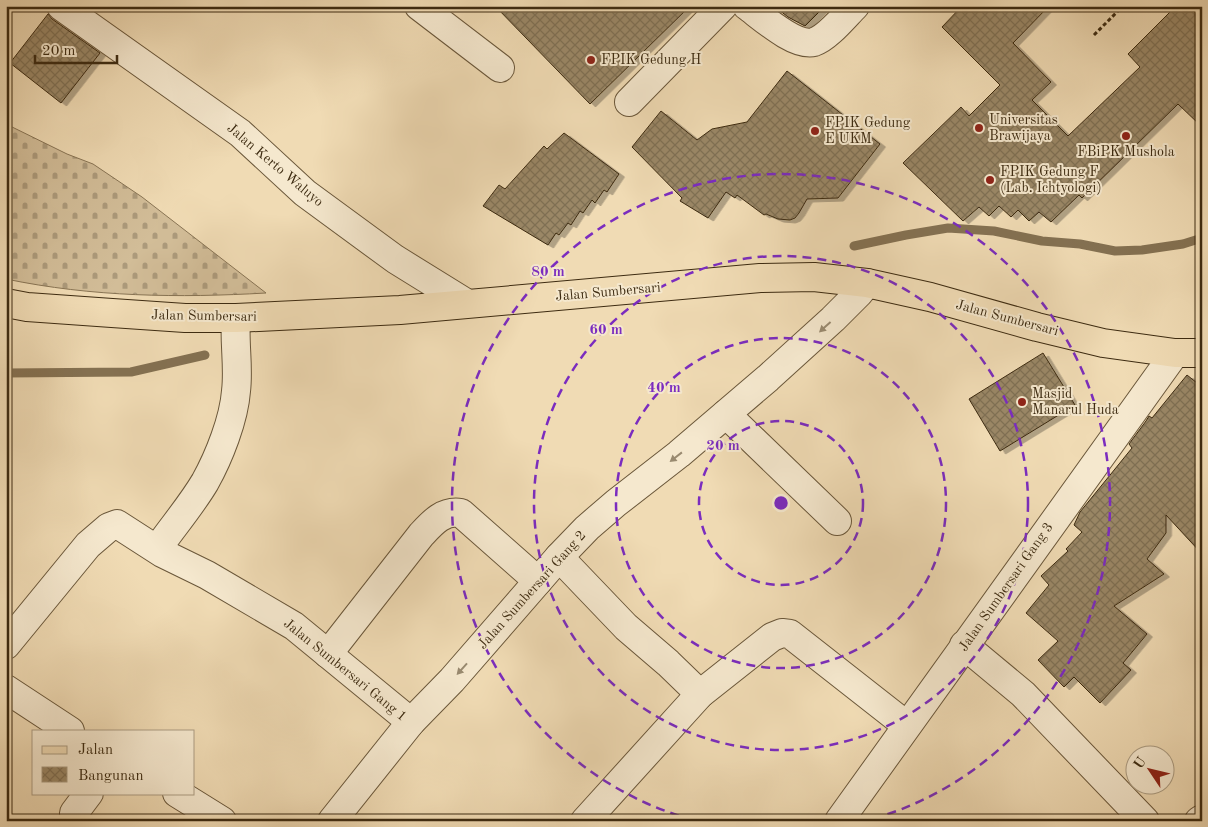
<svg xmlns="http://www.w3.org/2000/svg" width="1208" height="827" viewBox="0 0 1208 827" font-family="'Old Standard TT',serif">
<defs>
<pattern id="cemetery-stones" width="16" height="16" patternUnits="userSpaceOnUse" patternTransform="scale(1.25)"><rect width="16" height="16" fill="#d2bd98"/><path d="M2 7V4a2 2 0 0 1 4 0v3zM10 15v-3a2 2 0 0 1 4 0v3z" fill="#ac9a7b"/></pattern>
<pattern id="building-cross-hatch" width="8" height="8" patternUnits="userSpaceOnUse" patternTransform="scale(1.25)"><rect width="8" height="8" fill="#9a8766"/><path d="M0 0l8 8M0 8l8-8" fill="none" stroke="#7f6f53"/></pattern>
<filter id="shadow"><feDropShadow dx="5.5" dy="3" stdDeviation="0" flood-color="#0004"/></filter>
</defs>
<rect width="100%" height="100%" fill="#f0dbb4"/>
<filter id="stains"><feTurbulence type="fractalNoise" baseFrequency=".004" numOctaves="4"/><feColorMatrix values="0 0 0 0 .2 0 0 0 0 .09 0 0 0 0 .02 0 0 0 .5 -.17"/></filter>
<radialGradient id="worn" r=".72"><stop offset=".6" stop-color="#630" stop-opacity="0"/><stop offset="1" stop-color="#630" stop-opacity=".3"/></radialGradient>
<path fill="url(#cemetery-stones)" stroke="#887454" d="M6 124 67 154 93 164 142 197 266 293C179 298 92 297 6 279Z"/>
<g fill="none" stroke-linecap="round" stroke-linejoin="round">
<g stroke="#847152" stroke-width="9">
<polyline points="854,246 906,235 948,228 994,231 1042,241 1080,244 1115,251 1142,250 1183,244 1202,238"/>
<polyline points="6,373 131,372 205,355"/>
</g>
</g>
<g fill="url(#building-cross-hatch)" stroke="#3d2b11" filter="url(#shadow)">
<polygon points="495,6 690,6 590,104"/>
<polygon points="774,6 825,6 805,26 788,17"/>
<polygon points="962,6 1049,6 1013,43 1051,82 1032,100 1068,136 1140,67 1128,54 1176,6 1202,6 1202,127 1178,104 1082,198 1079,195 1051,222 1039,212 1029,221 1018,210 1011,217 999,206 989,216 979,207 963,221 903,163 961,107 969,116 1000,85 942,27"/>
<polygon points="48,14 52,19 100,53 61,103 10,63"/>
<polygon points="787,71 880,144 838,198 807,199 799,213 795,218 790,220 778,219 766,214 764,215 737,195 735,198 726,192 708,218 680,201 682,198 632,147 661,111 697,140 712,129 747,122"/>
<polygon points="564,133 619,174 607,192 604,190 595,203 592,200 583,213 580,211 571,225 568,223 559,235 556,233 548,245 483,206 499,185 505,189 544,146 547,149"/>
<polygon points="1043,353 1075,405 1000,451 969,399"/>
<polygon points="1187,375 1202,387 1202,554 1166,515 1166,533 1147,559 1164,574 1114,606 1147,634 1123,663 1131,670 1100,703 1074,677 1064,687 1038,660 1058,641 1026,613 1049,585 1041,576 1068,551 1066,549 1082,532 1074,525 1080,512 1132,448 1129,444 1146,421 1149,416 1152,418"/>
</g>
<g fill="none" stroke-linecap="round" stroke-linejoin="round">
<defs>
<g id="minor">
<polyline points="61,6 240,133 305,193 395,259 466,303"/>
<polyline points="419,6 500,68"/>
<path d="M747 6C762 17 795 47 814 42 827 38 845 16 855 6"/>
<polyline points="629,102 723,6"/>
<polyline points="726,414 837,521"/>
<path d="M159 550 160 545C175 524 192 504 205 482 219 457 234 419 236 391 239 367 234 343 236 318"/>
<polyline points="559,557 626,627 668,663 700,694"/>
<polyline points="6,645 88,545 109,527 117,524 162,553 207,575 294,626 411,722"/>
<polyline points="964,645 1023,694 1145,821"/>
<path d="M328 654 421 535C432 523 443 510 461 513L538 581"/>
<polyline points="6,689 70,731"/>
<polyline points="177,793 222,821"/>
<polyline points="74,813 89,793"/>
<polyline points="332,821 411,722 452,680 559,557 587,528 616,503 679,454 768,378 833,319 859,293 867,283"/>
<polyline points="585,821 700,694 772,637 782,633 790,634 906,725"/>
<polyline points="839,821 1175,353"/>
<polyline points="1199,821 1202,819"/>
</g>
<polyline id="major" points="6,303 27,307 112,313 185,318 236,318 400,310 760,278 814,277 867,283 930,297 1037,327 1103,343 1175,353 1202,353"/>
</defs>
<use href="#minor" stroke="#6a573a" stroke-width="30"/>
<use href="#major" stroke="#3d2b11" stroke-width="30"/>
<polyline stroke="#3d2b11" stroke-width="3" stroke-dasharray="4 2.5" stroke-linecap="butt" points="1094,35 1123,6"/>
<use href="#minor" stroke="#f5e8ce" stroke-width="28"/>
<use href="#major" stroke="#f0dbb4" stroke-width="28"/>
</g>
<defs><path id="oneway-solid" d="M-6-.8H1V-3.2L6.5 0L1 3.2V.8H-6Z" transform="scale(1.25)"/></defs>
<g fill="#998a70">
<use href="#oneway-solid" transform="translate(825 327) rotate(138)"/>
<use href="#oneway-solid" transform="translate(676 457) rotate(142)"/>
<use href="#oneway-solid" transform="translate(462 669) rotate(132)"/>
</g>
<g fill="none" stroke="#7b2cbf" stroke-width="2.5" stroke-dasharray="9 6">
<circle cx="781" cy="503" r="82"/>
<circle cx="781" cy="503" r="165"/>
<circle cx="781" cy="503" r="247"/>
<path d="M693 820A329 329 0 1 1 869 820"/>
</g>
<g fill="#8f2418" stroke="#f5e8ce" stroke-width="2">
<circle cx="591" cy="60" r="5"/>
<circle cx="979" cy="128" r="5"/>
<circle cx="815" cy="131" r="5"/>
<circle cx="1126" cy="136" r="5"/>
<circle cx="990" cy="180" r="5"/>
<circle cx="1022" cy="402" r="5"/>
</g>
<g text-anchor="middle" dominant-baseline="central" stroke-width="4" stroke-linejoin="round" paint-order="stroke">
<g font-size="14" fill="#3d2b11" stroke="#f5e8ce" text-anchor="start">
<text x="601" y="60">FPIK Gedung H</text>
<text x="989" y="120">Universitas<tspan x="989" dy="16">Brawijaya</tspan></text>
<text x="825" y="123">FPIK Gedung<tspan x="825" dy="16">E UKM</tspan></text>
<text x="1126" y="152" text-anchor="middle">FBiPK Mushola</text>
<text x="1000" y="172">FPIK Gedung F<tspan x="1000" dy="16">(Lab. Ichtyologi)</tspan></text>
<text x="1032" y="394">Masjid<tspan x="1032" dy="16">Manarul Huda</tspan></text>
</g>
<g font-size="14" fill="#3d2b11" stroke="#f5e8ce">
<text transform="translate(275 165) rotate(40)">Jalan Kerto Waluyo</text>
<text transform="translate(608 292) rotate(-5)">Jalan Sumbersari</text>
<text transform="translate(204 316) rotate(1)">Jalan Sumbersari</text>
<text transform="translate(1007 318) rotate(15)">Jalan Sumbersari</text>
<text transform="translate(1006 587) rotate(-55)">Jalan Sumbersari Gang 3</text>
<text transform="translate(532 590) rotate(-48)">Jalan Sumbersari Gang 2</text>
<text transform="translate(345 670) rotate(39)">Jalan Sumbersari Gang 1</text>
</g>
</g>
<circle cx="781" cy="503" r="8" fill="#7b2cbf" stroke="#f5e8ce" stroke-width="2.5"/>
<g font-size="15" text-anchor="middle" font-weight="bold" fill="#7b2cbf" stroke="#f5e8ce" stroke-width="4" stroke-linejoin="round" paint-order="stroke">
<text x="548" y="276">80 m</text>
<text x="606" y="334">60 m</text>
<text x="664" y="392">40 m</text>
<text x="723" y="450">20 m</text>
</g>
<rect width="1208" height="827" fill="none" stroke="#f0dbb4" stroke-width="25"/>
<rect x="8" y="8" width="1193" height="812" fill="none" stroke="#3d2b11" stroke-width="2.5"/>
<rect x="12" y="12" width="1183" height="802" fill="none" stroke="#3d2b11"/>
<rect x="32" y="730" width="162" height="65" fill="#f5e8ce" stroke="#ab9c82"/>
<rect x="42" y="746" width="25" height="8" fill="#f0dbb4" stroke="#ab9c82"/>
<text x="78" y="754" font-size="15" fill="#3d2b11">Jalan</text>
<rect x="42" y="767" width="25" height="15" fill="url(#building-cross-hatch)" stroke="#ab9c82"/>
<text x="78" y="780" font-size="15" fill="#3d2b11">Bangunan</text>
<g transform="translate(1150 770) rotate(305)"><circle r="24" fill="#f5e8ce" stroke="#ab9c82"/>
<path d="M0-4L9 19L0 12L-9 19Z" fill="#8f2418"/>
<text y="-8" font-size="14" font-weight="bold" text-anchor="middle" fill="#3d2b11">U</text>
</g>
<path d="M35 55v8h82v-8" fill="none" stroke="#3d2b11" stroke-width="2.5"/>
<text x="42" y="55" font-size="15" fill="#3d2b11" stroke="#f5e8ce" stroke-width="4" paint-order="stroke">20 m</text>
<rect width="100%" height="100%" filter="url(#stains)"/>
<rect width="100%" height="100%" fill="url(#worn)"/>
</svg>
